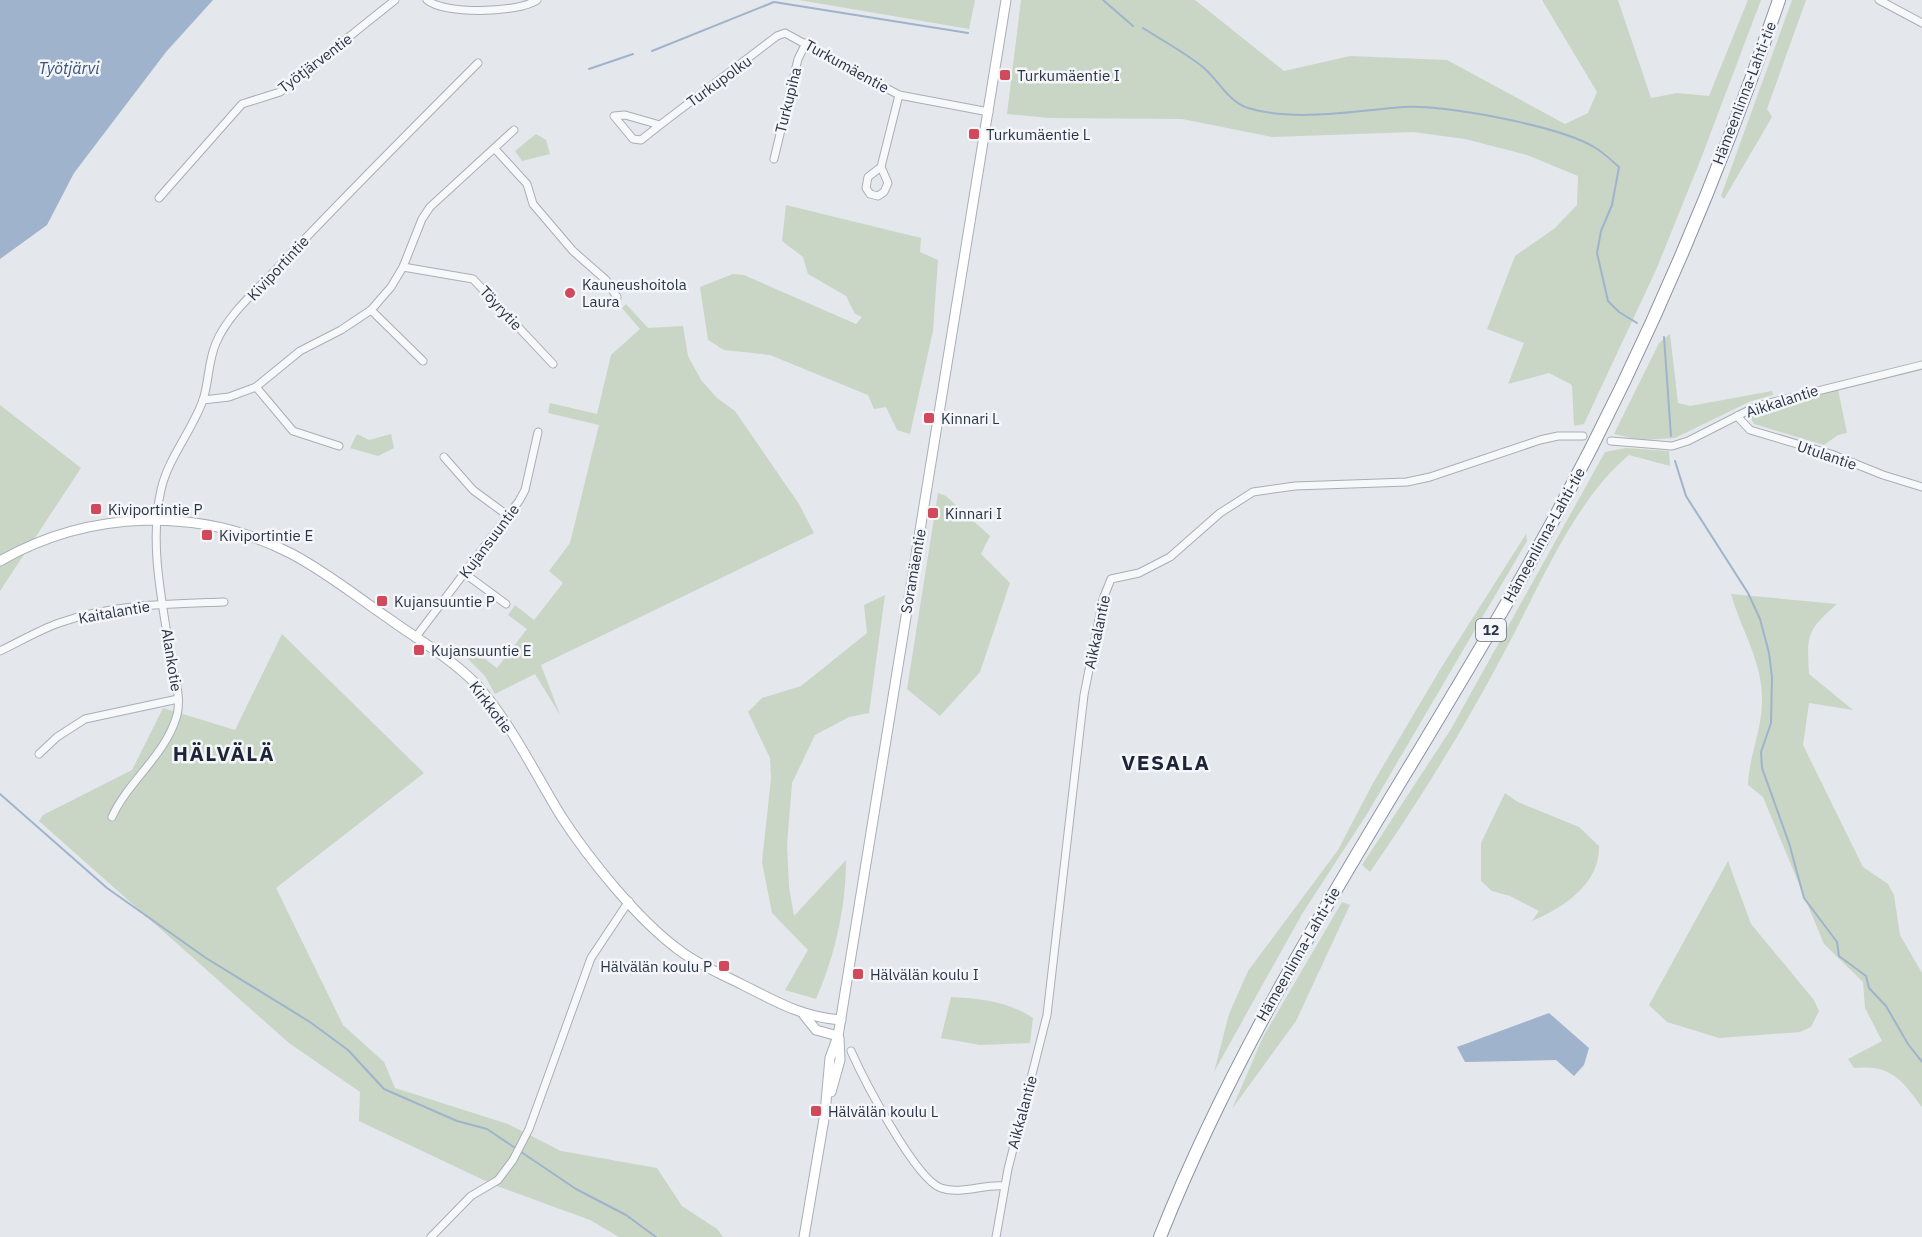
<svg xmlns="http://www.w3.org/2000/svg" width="1922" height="1237" viewBox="0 0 1922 1237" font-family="'IBM Plex Sans',sans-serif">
<rect width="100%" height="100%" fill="#e4e7ec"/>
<g fill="#c9d6c5">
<polygon points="799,0 975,0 969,29"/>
<polygon points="1021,0 1195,0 1284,71 1350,56 1447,60 1565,124 1588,113 1597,92 1542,0 1618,0 1651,98 1677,93 1709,96 1748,0 1761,0 1702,156 1656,270 1584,424 1574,426 1572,385 1549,373 1508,384 1524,343 1487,329 1515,256 1555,228 1577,205 1578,176 1527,155 1465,139 1413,132 1272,137 1182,119 1049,118 1007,114"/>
<polygon points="1792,0 1806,0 1767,109 1772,117 1724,199 1721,196"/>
<polygon points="536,134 546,140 550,154 522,161 515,151"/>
<polygon points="786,205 921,238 920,252 938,260 933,331 910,434 897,430 886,407 874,409 868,395 770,355 724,350 708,340 700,287 733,274 744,275 856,324 862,317 855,314 846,296 808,274 803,257 782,241"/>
<polygon points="626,304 648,328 683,326 688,356 701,380 717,398 735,411 799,504 814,533 541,665 560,715 535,674 495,694 485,676 463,654 468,646 497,668 527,629 508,615 515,605 534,620 563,583 549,571 570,543 599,425 548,413 550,403 597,414 611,355 640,329 622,308"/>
<polygon points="1670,334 1678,403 1690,406 1772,391 1773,395 1751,401 1675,438 1641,440 1614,434 1659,343"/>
<polygon points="1838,389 1847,433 1838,435 1824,445 1754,424 1750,417"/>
<polygon points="0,405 81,468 0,591"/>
<polygon points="357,434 369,440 391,434 394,448 378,456 350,448"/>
<path d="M1626 448 1669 451 1670 466 1629 455C1571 503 1536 596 1499 662 1460 735 1417 804 1370 872L1362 865 1451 729 1605 452Z"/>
<polygon points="938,493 946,496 990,536 981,554 1010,583 980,672 940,716 907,689"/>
<polygon points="1526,534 1527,541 1367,814 1302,914 1214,1072 1229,1014 1248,971 1338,850 1373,783 1441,668"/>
<path d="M1731 594 1837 604C1806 631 1807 635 1809 674L1853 710 1809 703 1803 745 1863 867 1888 884 1894 895 1900 935 1922 973V1107C1902 1080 1891 1064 1854 1068L1848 1059 1882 1041 1865 1008 1863 982 1824 944 1763 797 1748 785C1749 756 1762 730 1762 701 1763 662 1741 630 1731 594Z"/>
<path d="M885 595 869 713 849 717 815 735 792 783 787 845 789 887 794 916 846 860C846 907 835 956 816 999L785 990 808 950 772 913 762 862 771 778 770 758 748 712 762 698 801 686 867 633 864 605Z"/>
<polygon points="282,634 424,773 276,888 343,1025 384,1062 395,1088 508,1124 561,1151 657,1168 682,1206 717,1229 723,1237 619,1237 590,1220 494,1185 359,1121 360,1092 289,1043 39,821 43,815 132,770 163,708 235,730"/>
<path d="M1505 793 1518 802 1579 827 1599 846C1600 884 1563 908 1532 921L1539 911 1510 896 1492 891 1481 881V843Z"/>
<polygon points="1728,861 1751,924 1814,1000 1819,1011 1811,1027 1800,1032 1719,1038 1667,1022 1649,1005"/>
<polygon points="1342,902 1350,905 1296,1021 1232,1109 1263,1037"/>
<path d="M951 997C978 998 1010 1002 1033 1018L1030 1043 980 1045 941 1038Z"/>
</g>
<g fill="#9fb4cc">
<polygon points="0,0 213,0 166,52 74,173 47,225 0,259"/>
<polygon points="1549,1013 1589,1048 1584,1065 1574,1076 1556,1060 1465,1062 1457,1047"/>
</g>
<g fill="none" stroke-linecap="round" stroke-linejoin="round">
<g stroke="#9fb4cc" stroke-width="2">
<polyline points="1103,0 1133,26"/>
<path d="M1143 28C1163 41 1186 53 1204 68 1218 80 1229 102 1248 108 1294 122 1356 111 1403 107 1443 104 1559 126 1594 147 1603 152 1611 160 1619 167L1612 205 1601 231 1597 253 1608 301 1619 312 1637 323"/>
<polyline points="652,51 774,2 968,33"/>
<polyline points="589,69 633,54"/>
<polyline points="1664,337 1671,436"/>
<polyline points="1675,461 1686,496 1748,593 1760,619 1769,653 1772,677 1771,723 1761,752 1762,768 1789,843 1804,898 1837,942 1839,956 1866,976 1869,988 1886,1006 1908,1044 1922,1062"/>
<polyline points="0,794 107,888 206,958 310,1022 348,1050 384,1089 457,1121 487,1129 576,1189 626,1215 656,1237"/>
</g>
<defs>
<g id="street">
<path d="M427 0C444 15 518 13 537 0"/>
<polyline points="1879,0 1922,23"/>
<polyline points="660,125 641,140 633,139 614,116 625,115 660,125 777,36 785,33 899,95 989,112"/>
<polyline points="495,149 527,184 533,204 573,251 606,280 617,297"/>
<polyline points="774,159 798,59 806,43"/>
<polyline points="881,167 888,183 884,192 878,196 870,194 866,188 868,177 881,167 899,95"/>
<polyline points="159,198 242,104 280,92 395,0"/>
<polyline points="403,267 473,279 553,364"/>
<polyline points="371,310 423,361"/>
<polyline points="256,387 293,431 339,446"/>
<polyline points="203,400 229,397 256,387 300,351 341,330 371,310 391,287 403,267 422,219 430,207 514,130"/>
<polyline points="1737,416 1750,430 1831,454 1883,475 1922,487"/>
<polyline points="1611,441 1672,446 1688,441 1757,406 1922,365"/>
<polyline points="444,457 473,490 507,515"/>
<polyline points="464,573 506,604"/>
<polyline points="415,638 519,501 525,490 538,432"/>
<path d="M0 651C19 642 39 630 59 623 111 604 169 604 224 602"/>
<polyline points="39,754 57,737 85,719 178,699"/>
<path d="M112 817C128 781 166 755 177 715 182 696 173 671 170 652 162 601 149 542 161 490 168 458 192 431 203 400 209 382 208 361 216 343 229 312 260 288 282 263 346 195 412 129 478 63"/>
<path d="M851 1051C863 1078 915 1179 941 1188 960 1195 984 1184 1004 1186"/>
<polyline points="431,1237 471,1196 498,1180 513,1160 529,1129 591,958 629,901"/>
<polyline points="996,1237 1008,1169 1047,1015 1084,695 1103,599 1111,579 1139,573 1170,557 1220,513 1253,492 1295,486 1407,482 1430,477 1540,440 1558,436 1583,436"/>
</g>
<g id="secondary">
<path d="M0 561C89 510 200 506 292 554 326 572 356 596 388 618 417 639 451 658 476 684 511 723 534 772 561 816 589 859 638 920 679 950 698 965 722 974 743 985 777 1002 802 1017 841 1020"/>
<polyline points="804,1015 816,1030 838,1036"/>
<polyline points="831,1092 840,1060 839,1038"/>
<polyline points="804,1237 825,1113 830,1058 838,1036 1006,0"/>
</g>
<path id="highway" d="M1160 1237C1257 992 1411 777 1538 548 1635 374 1715 188 1779 0"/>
</defs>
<use href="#street" stroke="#a9aeb7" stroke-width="9"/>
<use href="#secondary" stroke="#a9aeb7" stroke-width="11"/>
<use href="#highway" stroke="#8b94a3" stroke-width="14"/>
<use href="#street" stroke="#f7f8fa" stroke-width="7"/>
<use href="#secondary" stroke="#fff" stroke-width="9"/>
<use href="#highway" stroke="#fff" stroke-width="12"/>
</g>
<g fill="#d1495b" stroke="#f4f6f9" stroke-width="2">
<rect x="999" y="69" width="12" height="12" rx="3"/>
<rect x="968" y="128" width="12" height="12" rx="3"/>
<circle cx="570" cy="293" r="6"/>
<rect x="923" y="412" width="12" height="12" rx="3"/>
<rect x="90" y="503" width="12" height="12" rx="3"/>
<rect x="927" y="507" width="12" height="12" rx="3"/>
<rect x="201" y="529" width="12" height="12" rx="3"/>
<rect x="376" y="595" width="12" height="12" rx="3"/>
<rect x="413" y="644" width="12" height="12" rx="3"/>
<rect x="718" y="960" width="12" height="12" rx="3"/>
<rect x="852" y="968" width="12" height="12" rx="3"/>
<rect x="810" y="1105" width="12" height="12" rx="3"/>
</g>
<g text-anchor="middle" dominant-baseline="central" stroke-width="5" stroke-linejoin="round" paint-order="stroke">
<rect fill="#f4f6f9" stroke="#676e7b" stroke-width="1.5" x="1476" y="619" width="30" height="22" rx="4.5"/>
<g font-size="14" font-weight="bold" fill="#2b3445">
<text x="1491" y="630">12</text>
</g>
<g font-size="15" fill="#2b3445" stroke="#f4f6f9">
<text transform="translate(315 63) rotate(-37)">Työtjärventie</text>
<text transform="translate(847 66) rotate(29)">Turkumäentie</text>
<text transform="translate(719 81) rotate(-36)">Turkupolku</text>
<text transform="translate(1744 93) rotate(-69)">Hämeenlinna-Lahti-tie</text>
<text transform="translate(788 100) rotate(-76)">Turkupiha</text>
<text transform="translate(278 268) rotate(-47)">Kiviportintie</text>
<text transform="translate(501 308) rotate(47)">Töyrytie</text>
<text transform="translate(1782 401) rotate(-18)">Aikkalantie</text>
<text transform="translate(1827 455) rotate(19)">Utulantie</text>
<text transform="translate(1544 535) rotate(-61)">Hämeenlinna-Lahti-tie</text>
<text transform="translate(489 541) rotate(-53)">Kujansuuntie</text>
<text transform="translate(913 571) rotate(-80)">Soramäentie</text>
<text transform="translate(114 612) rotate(-10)">Kaitalantie</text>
<text transform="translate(1097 632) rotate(-78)">Aikkalantie</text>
<text transform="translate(172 660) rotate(81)">Alankotie</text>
<text transform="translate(491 707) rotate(53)">Kirkkotie</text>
<text transform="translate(1298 954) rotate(-60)">Hämeenlinna-Lahti-tie</text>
<text transform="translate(1022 1112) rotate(-75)">Aikkalantie</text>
</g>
<g font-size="15" fill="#2b3445" stroke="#f4f6f9" text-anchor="start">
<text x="1017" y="75">Turkumäentie I</text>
<text x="986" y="134">Turkumäentie L</text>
<text x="582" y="284">Kauneushoitola<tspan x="582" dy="17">Laura</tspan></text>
<text x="941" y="418">Kinnari L</text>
<text x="108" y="509">Kiviportintie P</text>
<text x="945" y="513">Kinnari I</text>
<text x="219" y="535">Kiviportintie E</text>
<text x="394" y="601">Kujansuuntie P</text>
<text x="431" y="650">Kujansuuntie E</text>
<text x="712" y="966" text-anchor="end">Hälvälän koulu P</text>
<text x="870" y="974">Hälvälän koulu I</text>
<text x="828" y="1111">Hälvälän koulu L</text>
</g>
<g font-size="16" font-style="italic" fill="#34527a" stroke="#f4f6f9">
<text x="69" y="68">Työtjärvi</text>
</g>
<g font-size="21" font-weight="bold" letter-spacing="1.5" fill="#1d2536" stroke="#f4f6f9">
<text x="224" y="753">HÄLVÄLÄ</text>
<text x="1166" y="762">VESALA</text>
</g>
</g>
</svg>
